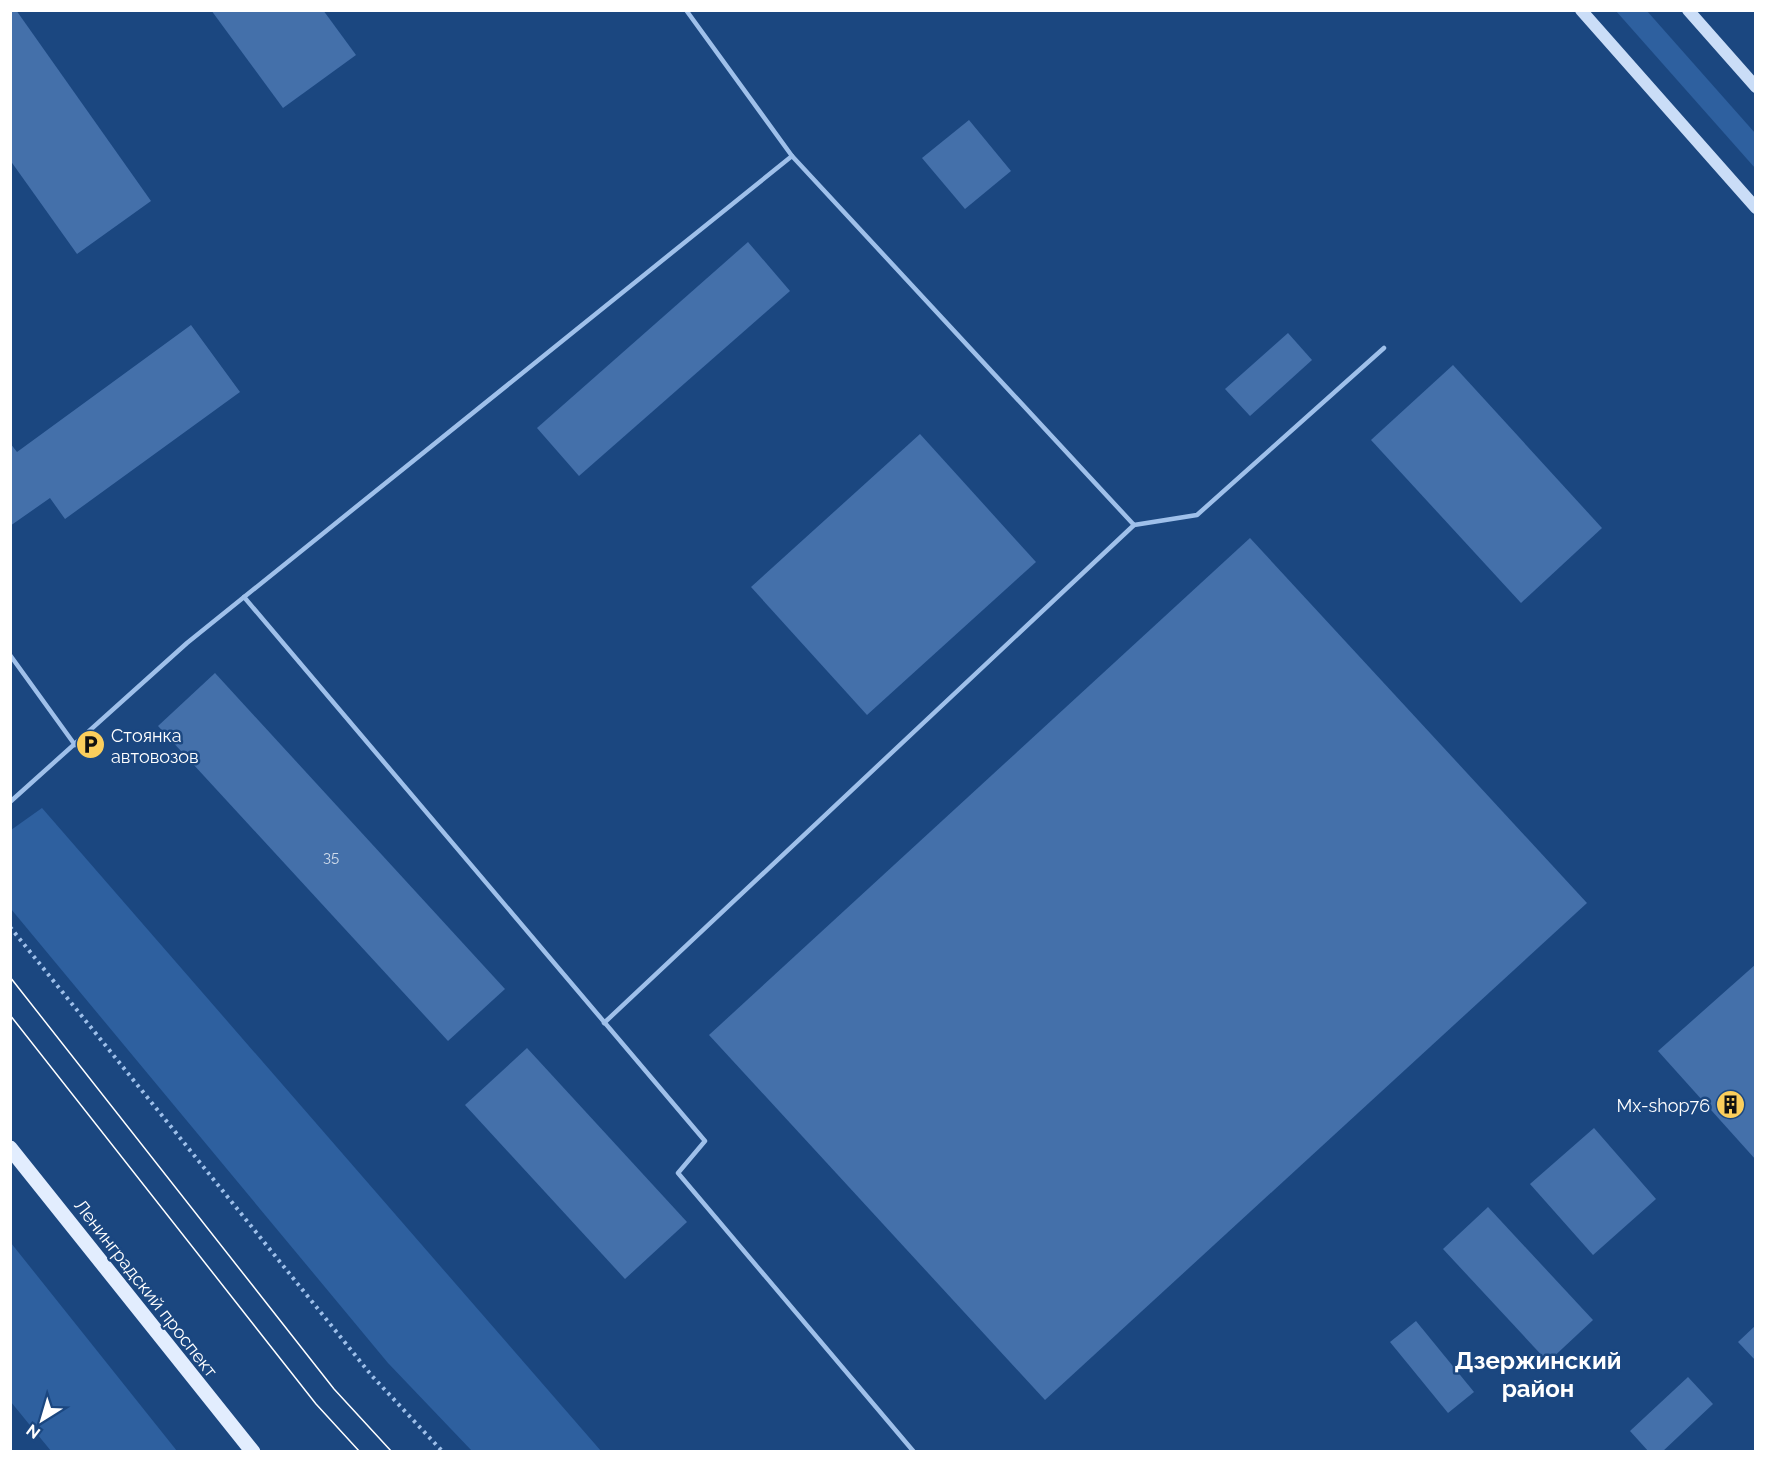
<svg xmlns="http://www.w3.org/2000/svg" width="1766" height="1462" viewBox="0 0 1766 1462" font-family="Raleway,sans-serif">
<rect width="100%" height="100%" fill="#1b4780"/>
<g fill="#2e609f">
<polygon points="1616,11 1647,11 1755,133 1755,168"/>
<polygon points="42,808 601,1451 472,1451 388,1363 11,909 11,830"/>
<polygon points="11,1243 177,1451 51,1451 11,1402"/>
</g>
<g fill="#4470aa">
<polygon points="10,10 16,10 151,201 77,254 10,160"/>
<polygon points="211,10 323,10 356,55 283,108"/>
<polygon points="969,120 1011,171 965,209 922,158"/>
<polygon points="748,242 790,291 579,476 537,428"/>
<polygon points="191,325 240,392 65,519 50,498 10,526 10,443 17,452"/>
<polygon points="1288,333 1312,360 1250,416 1225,389"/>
<polygon points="1453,365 1602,528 1521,603 1371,440"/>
<polygon points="920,434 1036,562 867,715 751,587"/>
<polygon points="1250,538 1587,903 1045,1400 709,1035"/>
<polygon points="215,673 505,989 448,1041 158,726"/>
<polygon points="1756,964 1756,1160 1658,1051"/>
<polygon points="527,1048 687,1222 625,1279 465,1105"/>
<polygon points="1594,1128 1656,1199 1593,1255 1530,1184"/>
<polygon points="1488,1207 1593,1320 1548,1362 1443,1249"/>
<polygon points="1416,1321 1474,1392 1448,1413 1390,1342"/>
<polygon points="1756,1325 1756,1361 1738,1342"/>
<polygon points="1688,1377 1713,1404 1662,1452 1649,1452 1630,1431"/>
</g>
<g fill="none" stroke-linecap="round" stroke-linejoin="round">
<polyline stroke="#9fc0ea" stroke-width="4" stroke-dasharray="3 4.5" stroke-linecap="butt" points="10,927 372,1376 443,1452"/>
<g stroke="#9fc0ea" stroke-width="4.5">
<polyline points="792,156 1134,525 1197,515 1384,348"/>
<polyline points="244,597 705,1141 678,1173 914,1452"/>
<polyline points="10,655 75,745"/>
<polyline points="10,802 187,643 792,156 686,10"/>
<polyline points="604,1023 1134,525"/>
</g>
<g stroke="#caddf7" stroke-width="12">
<polyline points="1581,10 1756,208"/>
<polyline points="1688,10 1756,87"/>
</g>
<polyline stroke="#e2edfe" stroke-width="15" points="10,1148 253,1452"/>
<g stroke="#fff" stroke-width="1.5">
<polyline points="10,977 334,1389 392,1452"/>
<polyline points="10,1015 316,1404 360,1452"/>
</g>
</g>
<defs>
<symbol id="parking-disc" viewBox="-11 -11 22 22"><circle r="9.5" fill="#fbce5c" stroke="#1b4780"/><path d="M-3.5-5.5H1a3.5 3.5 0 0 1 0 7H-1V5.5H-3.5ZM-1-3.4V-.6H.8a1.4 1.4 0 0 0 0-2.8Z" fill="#111"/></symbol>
<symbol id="building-disc" viewBox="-11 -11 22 22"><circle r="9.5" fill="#fbce5c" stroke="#1b4780"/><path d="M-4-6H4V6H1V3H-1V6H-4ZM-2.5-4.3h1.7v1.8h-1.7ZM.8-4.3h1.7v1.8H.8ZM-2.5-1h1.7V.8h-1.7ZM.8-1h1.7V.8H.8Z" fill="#111"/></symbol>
</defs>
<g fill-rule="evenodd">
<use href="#parking-disc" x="74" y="728" width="33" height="33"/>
<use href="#building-disc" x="1714" y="1088" width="33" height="33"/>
</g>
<g text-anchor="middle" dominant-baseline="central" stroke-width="5" stroke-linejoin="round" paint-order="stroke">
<g font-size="15" fill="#d0dbea">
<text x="331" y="857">35</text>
</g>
<g font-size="18" fill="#fff" stroke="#1b4780" text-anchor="start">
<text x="111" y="735">Стоянка<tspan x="111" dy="21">автовозов</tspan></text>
<text x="1710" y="1105" text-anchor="end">Mx-shop76</text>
</g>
<g font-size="18" fill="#fff" stroke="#1b4780">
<text transform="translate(146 1288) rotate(52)">Ленинградский проспект</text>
</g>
<g font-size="24" font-weight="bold" fill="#fff" stroke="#1b4780">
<text x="1538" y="1360">Дзержинский<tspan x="1538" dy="28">район</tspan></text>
</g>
</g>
<rect width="1766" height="1462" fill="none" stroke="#ffffff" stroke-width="24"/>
<g transform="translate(42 1420) rotate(217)" stroke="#1b4780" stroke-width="4.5" paint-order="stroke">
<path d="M0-4.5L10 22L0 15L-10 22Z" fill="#ffffff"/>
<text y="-9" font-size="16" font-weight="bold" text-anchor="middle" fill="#ffffff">N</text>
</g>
</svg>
